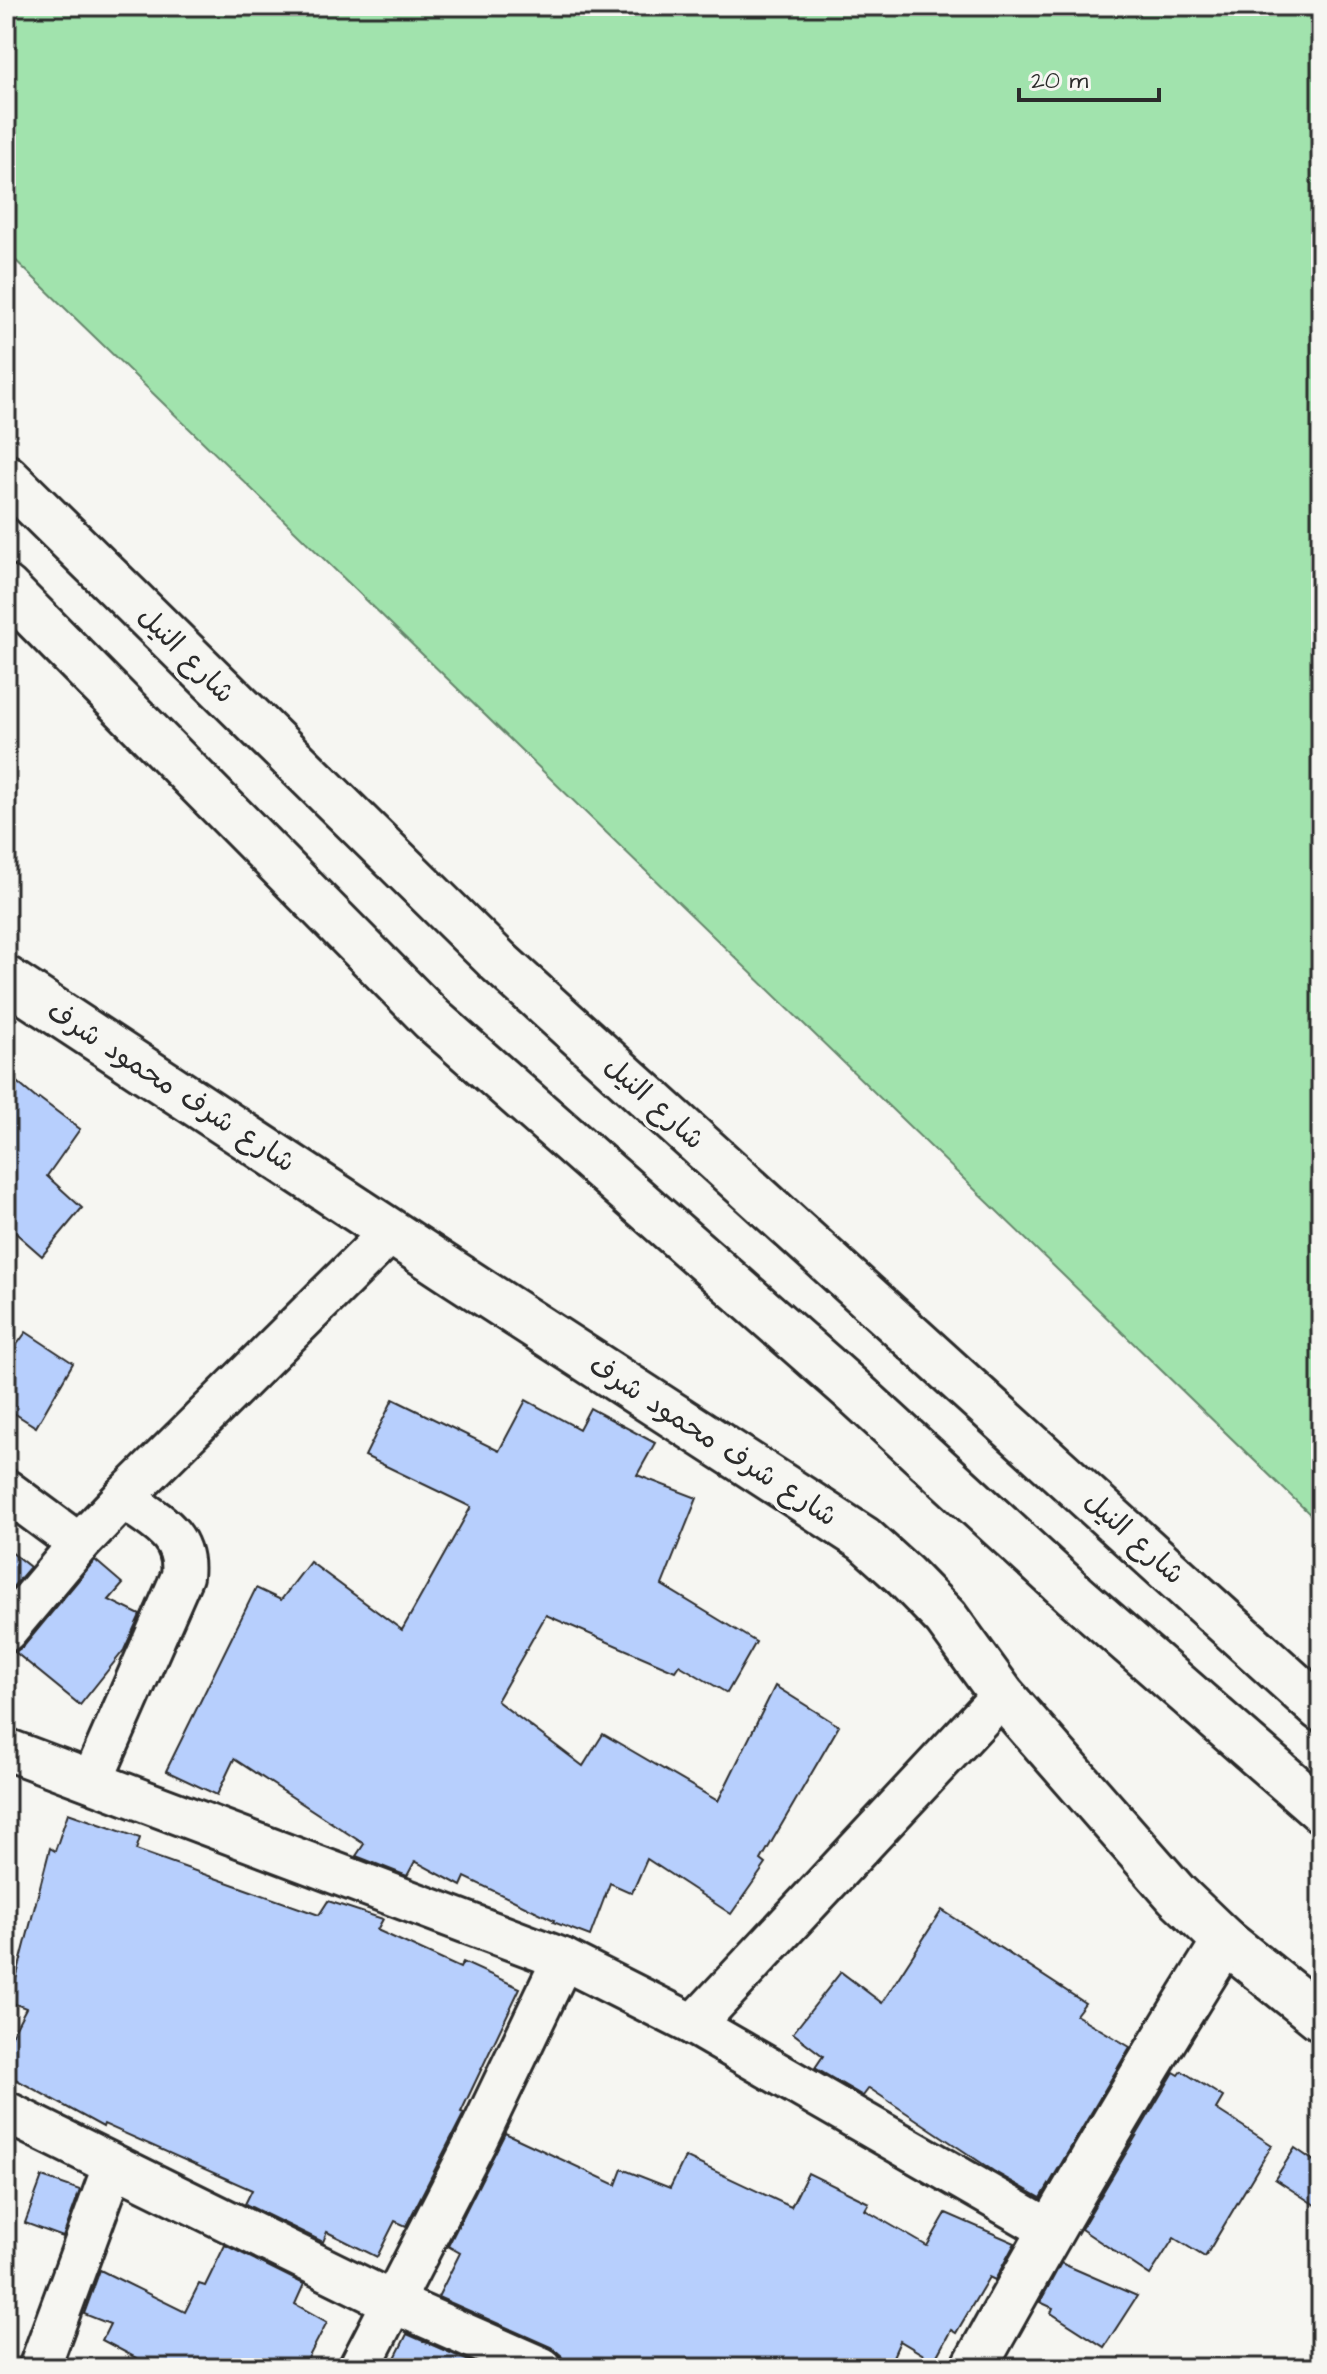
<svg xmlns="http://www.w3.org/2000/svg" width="1327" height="2374" viewBox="0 0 1327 2374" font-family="'Architects Daughter','Playpen Sans Arabic',sans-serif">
<rect width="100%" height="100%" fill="#f6f6f2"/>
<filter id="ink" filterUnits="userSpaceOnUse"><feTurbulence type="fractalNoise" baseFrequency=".0125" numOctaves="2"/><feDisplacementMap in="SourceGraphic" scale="16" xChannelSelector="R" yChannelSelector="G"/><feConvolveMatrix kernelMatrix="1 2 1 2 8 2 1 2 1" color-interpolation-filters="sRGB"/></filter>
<g filter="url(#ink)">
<polygon fill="#a1e3ad" stroke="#66876c" stroke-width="2" points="6,6 1321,6 1321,1525 6,251"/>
<g fill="#b7cffd" stroke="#2b2b2b" stroke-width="2">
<polygon points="6,1073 38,1100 39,1098 80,1129 47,1176 82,1208 42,1256 10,1228 6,1233"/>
<polygon points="26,1332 73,1363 36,1427 6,1408 6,1360"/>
<polygon points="393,1399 499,1451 526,1400 579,1429 590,1408 655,1443 637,1475 697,1498 662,1585 756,1642 727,1693 679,1665 675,1671 546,1615 497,1701 583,1766 603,1734 718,1801 775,1686 839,1726 761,1860 766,1864 731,1914 647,1859 632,1893 610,1883 590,1936 553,1922 554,1920 465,1877 461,1886 415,1861 407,1876 356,1856 364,1844 234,1759 217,1795 166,1771 256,1588 281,1600 310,1562 402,1630 471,1507 365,1456"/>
<polygon points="6,1548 30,1567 6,1595"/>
<polygon points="95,1560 123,1584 109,1600 140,1615 124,1650 80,1705 15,1652 24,1646"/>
<polygon points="68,1813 140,1838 136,1850 319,1915 328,1901 383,1919 377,1930 460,1968 463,1962 520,1988 461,2112 464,2113 406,2226 395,2221 377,2257 327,2232 323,2242 245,2204 252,2190 104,2124 103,2127 6,2074 6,2046 26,2008 10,2002 50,1848 55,1851"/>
<polygon points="942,1910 1085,2003 1076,2015 1130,2047 1041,2198 995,2172 869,2088 863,2096 815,2068 823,2056 793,2033 841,1972 882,2003"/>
<polygon points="1182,2071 1223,2097 1216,2109 1272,2145 1205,2257 1174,2238 1150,2275 1081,2229 1174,2072 1179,2075"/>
<polygon points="505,2133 616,2185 622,2169 670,2188 685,2157 791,2207 808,2173 869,2203 865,2210 927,2246 946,2213 1015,2243 995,2280 989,2277 956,2333 951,2330 934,2361 900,2341 888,2368 565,2368 561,2355 551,2347 438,2297 460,2253 448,2246"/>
<polygon points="1295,2148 1321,2166 1321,2209 1275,2179"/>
<polygon points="42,2177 80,2190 63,2237 25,2223"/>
<polygon points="225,2245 304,2284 295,2304 327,2322 303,2368 155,2368 102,2340 110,2324 84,2314 100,2270 185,2312 199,2284 205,2286"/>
<polygon points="1061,2263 1137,2296 1104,2347 1051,2313 1053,2308 1040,2302"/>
<polygon points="407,2334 485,2368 390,2368"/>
</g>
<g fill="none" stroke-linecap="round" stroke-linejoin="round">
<defs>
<g id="minor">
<polyline points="6,1490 79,1544"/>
<polyline points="6,1631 79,1544 123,1498 391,1232"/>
<polyline points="6,1749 563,1959"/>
<path d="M92 1781 182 1576C187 1533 153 1520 123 1498"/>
<polyline points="694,2025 1050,2230"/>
<polyline points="6,2112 392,2302 542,2368"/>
<polyline points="39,2368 113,2167"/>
<polyline points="359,2368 476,2141 563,1959 694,2025 1002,1695"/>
</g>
<g id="tertiary">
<polyline points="6,979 455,1274 864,1539 904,1575 946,1618 1002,1695 1177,1895 1225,1941 1321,2018"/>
<path d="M974 2368C1054 2223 1137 2081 1225 1941"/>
</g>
<g id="primary">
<polyline points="6,477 500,963 1321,1709"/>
<polyline points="6,588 432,1019 850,1388 1075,1595 1321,1810"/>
</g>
</defs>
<use href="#minor" stroke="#2b2b2b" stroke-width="46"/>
<use href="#tertiary" stroke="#2b2b2b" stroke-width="50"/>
<use href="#primary" stroke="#2b2b2b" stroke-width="50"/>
<use href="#minor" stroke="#f6f6f2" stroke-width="40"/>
<use href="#tertiary" stroke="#f6f6f2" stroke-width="44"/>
<use href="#primary" stroke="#f6f6f2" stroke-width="44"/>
</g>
</g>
<g text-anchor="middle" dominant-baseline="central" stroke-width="8" stroke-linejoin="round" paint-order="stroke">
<g font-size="28" fill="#2b2b2b" stroke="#f6f6f2">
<text transform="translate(186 655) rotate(45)">شارع النيل</text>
<text transform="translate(171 1087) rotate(33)">شارع شرف محمود شرف</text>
<text transform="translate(654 1103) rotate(42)">شارع النيل</text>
<text transform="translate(713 1441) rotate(33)">شارع شرف محمود شرف</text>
<text transform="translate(1134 1538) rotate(42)">شارع النيل</text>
</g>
</g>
<rect width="1327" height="2374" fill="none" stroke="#f6f6f2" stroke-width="32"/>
<rect x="16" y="16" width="1295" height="2342" fill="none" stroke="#2b2b2b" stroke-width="3" filter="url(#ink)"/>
<path d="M1019 88v12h140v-12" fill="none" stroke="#2b2b2b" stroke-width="4"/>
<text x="1031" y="88" font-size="24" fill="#2b2b2b" stroke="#f6f6f2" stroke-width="6" paint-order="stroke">20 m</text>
</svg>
